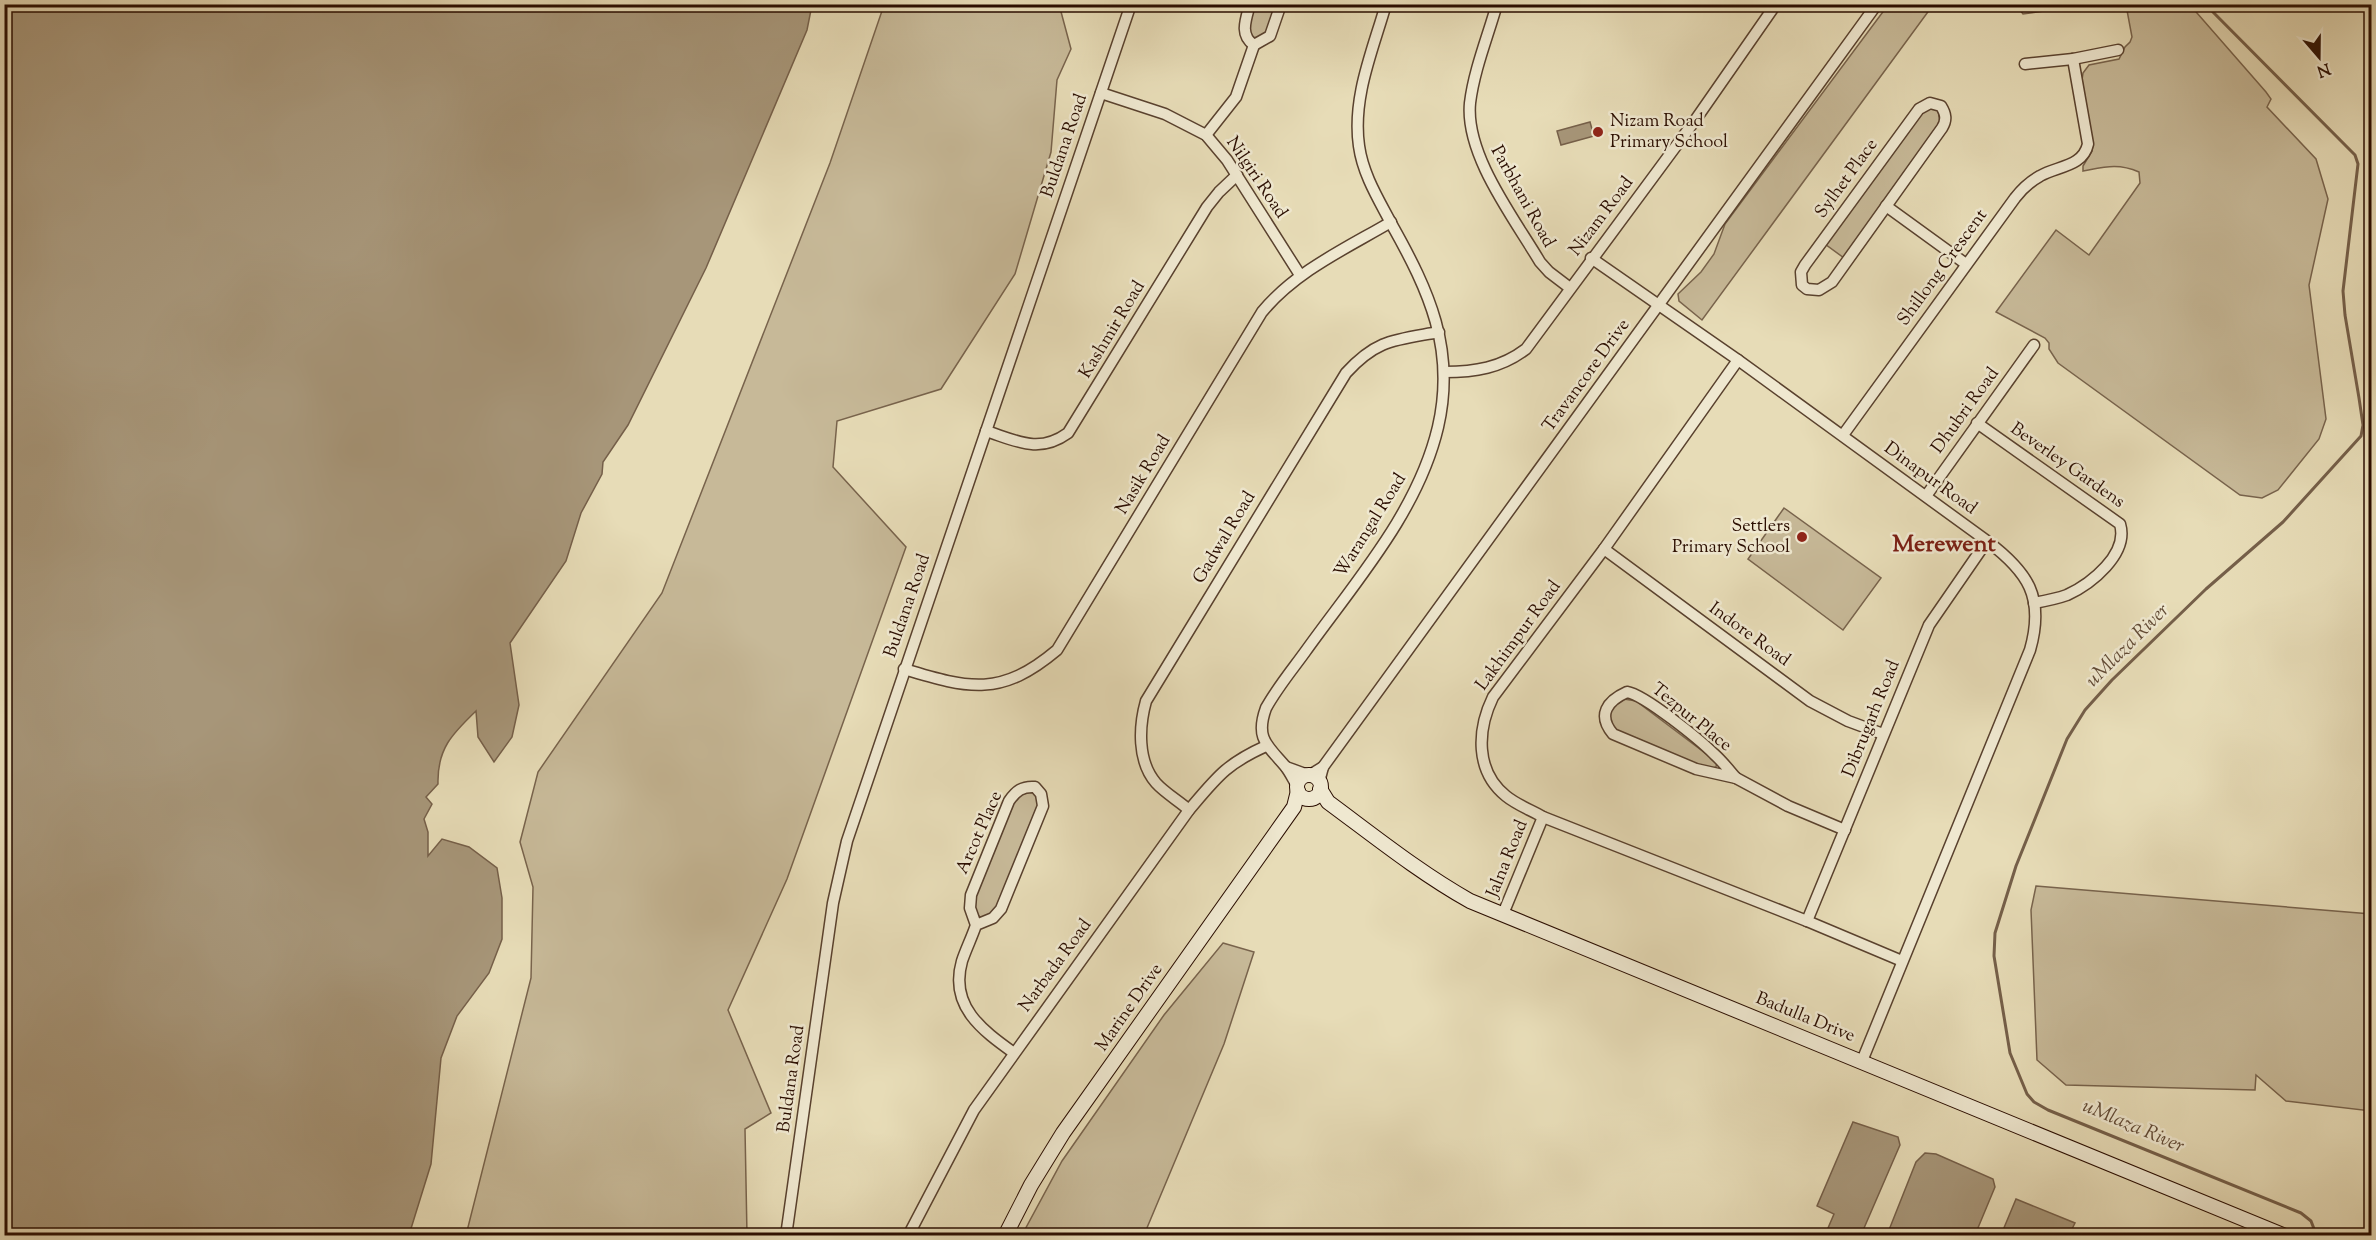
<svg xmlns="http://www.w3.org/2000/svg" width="2376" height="1240" viewBox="0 0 2376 1240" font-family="'Sorts Mill Goudy',serif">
<rect width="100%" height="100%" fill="#e7dcb7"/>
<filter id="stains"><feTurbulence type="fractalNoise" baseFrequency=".00333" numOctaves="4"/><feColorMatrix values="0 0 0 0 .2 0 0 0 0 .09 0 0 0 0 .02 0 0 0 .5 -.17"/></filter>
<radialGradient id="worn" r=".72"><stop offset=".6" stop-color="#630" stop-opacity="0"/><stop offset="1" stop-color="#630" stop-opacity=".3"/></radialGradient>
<g fill="#c7b998" stroke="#78634c" stroke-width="1.5">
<polygon points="884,5 1064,5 1060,8 1071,49 1057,80 1051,152 1015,274 941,389 837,421 833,467 906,547 787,879 728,1010 771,1113 745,1129 747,1235 466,1235 531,978 533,887 520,842 538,772 662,593 830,163"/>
<polygon points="1253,5 1278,5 1268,31 1259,38 1250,37 1250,16"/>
<polygon points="1888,5 1933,5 1702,320 1679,301 1678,294 1701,272 1714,254 1725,224"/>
<polygon points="2016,5 2085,5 2023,14"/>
<path d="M2126 5H2190L2266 92 2271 99 2267 107 2316 159 2328 199 2309 285 2326 419 2319 439 2278 490 2262 498 2240 495 2058 363 2049 349V343L2045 338 1996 312 2056 230 2089 255 2140 183 2139 172C2118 163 2105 167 2083 171V166L2092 151 2093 144 2082 80 2083 73 2089 65 2119 59 2125 47 2130 42 2132 37Z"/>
<polygon points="1929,107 1938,110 1940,123 1844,258 1825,244 1921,112"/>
<polygon points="1784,508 1881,578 1843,630 1748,559"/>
<polygon points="1624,699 1636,701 1717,762 1716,767 1710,769 1616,732 1608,717 1612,708"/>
<polygon points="1035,791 1040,799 996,912 982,918 975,914 973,896 1017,792"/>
<polygon points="2036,886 2371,914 2371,1111 2286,1101 2256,1075 2255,1090 2066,1085 2037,1060 2031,910"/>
<polygon points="1223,943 1254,952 1224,1044 1144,1235 1022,1235 1062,1161 1164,1015"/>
</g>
<g fill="#a79679" stroke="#755f49" stroke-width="1.5">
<path d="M5 4 812 5 807 30 706 268 628 425 603 462 602 474 581 513 566 561 510 643 519 705 512 737 494 762 478 737 476 711C452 734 437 749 438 784L426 797 432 804 424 819 428 832V856L442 839 469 847 497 868 502 898V939L489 973 457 1016 441 1058 431 1164 409 1235H5Z"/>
<polygon points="1590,122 1594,136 1561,145 1557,131"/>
<polygon points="1853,1122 1898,1137 1900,1145 1861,1235 1825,1235 1834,1214 1817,1206"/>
<polygon points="1925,1153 1936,1154 1993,1179 1995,1187 1975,1235 1887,1235 1916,1162"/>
<polygon points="2016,1199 2075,1223 2069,1235 2001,1235"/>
</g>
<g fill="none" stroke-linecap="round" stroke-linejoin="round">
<polyline stroke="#755f49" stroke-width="3" points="2205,4 2355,155 2358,164 2343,291 2345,315 2359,398 2363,425 2361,436 2283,522 2206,589 2112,680 2085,710 2067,739 2016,866 1995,933 1994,956 2010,1053 2027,1094 2034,1102 2048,1110 2301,1213 2311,1221 2316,1234"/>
<defs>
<g id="street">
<path d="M1250 4C1246 19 1239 35 1254 45"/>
<path d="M1497 4C1488 36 1474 70 1470 103 1465 155 1514 218 1540 262L1549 272 1570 288"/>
<polyline points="1254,45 1270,36 1281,4"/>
<polyline points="2025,64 2073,59 2118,50"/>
<polyline points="1101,93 1165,114 1206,135 1227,160 1300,275"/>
<path d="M1930 103 1941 106C1946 114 1947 120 1942 128L1832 282 1819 290 1807 289 1802 285 1801 272 1805 265 1919 109Z"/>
<polyline points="1206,135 1236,97 1254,45"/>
<polyline points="1886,206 1966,264"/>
<path d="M1591 258 1738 360 1987 541C2028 572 2045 597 2030 650L1862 1061"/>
<path d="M1738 360 1604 549 1493 697C1477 730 1475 771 1506 796 1517 805 1531 810 1543 817L1807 921 1902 961"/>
<path d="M1444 372C1475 372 1501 368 1526 349L1696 119 1776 4"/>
<path d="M1977 423 2120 524C2129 554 2091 584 2067 595 2056 599 2045 601 2034 603"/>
<path d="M986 431C1017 441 1039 454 1068 433L1207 207 1219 192 1237 175"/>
<path d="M1843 435 2015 198C2022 189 2029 182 2040 176 2057 166 2083 167 2088 144L2073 59"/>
<polyline points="1926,496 2034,345"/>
<polyline points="1604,549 1810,701 1848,721 1883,734"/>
<path d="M904 669C970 689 1001 697 1057 650L1262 312C1296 271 1345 249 1391 222"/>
<path d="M1627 692C1645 695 1700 740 1714 754 1722 761 1729 770 1736 778L1696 769 1613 734C1597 715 1607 701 1627 692Z"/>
<polyline points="1286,767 1308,775"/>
<polyline points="1310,775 1323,767 1877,4"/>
<polyline points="1736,778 1788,806 1845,830"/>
<polyline points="1319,782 1323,767"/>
<path d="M1297 786C1293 779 1290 772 1285 766 1267 745 1255 738 1266 708 1277 688 1292 670 1305 652 1355 582 1418 512 1438 427 1456 349 1429 291 1392 225 1379 200 1363 175 1359 146 1352 97 1373 50 1386 4"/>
<path d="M1189 810C1179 801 1165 793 1156 783 1137 761 1139 726 1146 701L1346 373C1377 339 1395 340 1439 332"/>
<polyline points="1503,914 1543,817"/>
<polyline points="1807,921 1929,625 1987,541"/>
<path d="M976 925 993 918 1001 909 1043 806 1041 794 1035 787C1022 786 1016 791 1009 801L971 895 970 908 976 925C972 937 966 949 962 961 949 1006 982 1030 1014 1053"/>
<polyline points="786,1236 833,903 847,841 1131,4"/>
<path d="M908 1236 974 1110 1189 810C1217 777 1226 764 1266 746"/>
</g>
<g id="secondary">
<circle cx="1309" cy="787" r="12"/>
<path d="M1320 789 1328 802C1374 836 1420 873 1470 901L2285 1236"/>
<polyline points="1005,1236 1031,1185 1063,1133 1294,807 1298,791"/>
</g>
</defs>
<use href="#street" stroke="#59412e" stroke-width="13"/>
<use href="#secondary" stroke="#2a0d00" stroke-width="16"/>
<use href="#street" stroke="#efe8d0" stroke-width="10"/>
<use href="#secondary" stroke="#efe8d0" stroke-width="14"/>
<defs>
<polyline id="rail" points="2368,1236 2372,1232"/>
</defs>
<use href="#rail" stroke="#2a0d00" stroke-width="5"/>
<use href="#rail" stroke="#efe8d0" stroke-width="3" stroke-dasharray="9" stroke-linecap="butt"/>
</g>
<g fill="#8f2418" stroke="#efe8d0" stroke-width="2">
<circle cx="1598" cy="132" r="6"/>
<circle cx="1802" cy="537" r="6"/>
</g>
<g text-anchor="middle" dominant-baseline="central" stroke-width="5" stroke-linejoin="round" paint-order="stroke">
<g font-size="18" fill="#2a0d00" stroke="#efe8d0" text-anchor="start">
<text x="1610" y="122">Nizam Road<tspan x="1610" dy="21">Primary School</tspan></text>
<text x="1790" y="527" text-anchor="end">Settlers<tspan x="1790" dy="21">Primary School</tspan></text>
</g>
<g font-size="18" fill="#2a0d00" stroke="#efe8d0">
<text transform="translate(1065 146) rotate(-71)">Buldana Road</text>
<text transform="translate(1256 178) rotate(56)">Nilgiri Road</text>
<text transform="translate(1847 179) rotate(-54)">Sylhet Place</text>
<text transform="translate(1522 197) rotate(61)">Parbhani Road</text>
<text transform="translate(1602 217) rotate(-53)">Nizam Road</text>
<text transform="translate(1943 268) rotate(-54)">Shillong Crescent</text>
<text transform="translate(1113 330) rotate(-59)">Kashmir Road</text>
<text transform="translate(1587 376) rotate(-54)">Travancore Drive</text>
<text transform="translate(1966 411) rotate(-54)">Dhubri Road</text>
<text transform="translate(2067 466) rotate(35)">Beverley Gardens</text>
<text transform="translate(1144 475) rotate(-59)">Nasik Road</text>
<text transform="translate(1930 479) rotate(36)">Dinapur Road</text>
<text transform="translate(1371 526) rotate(-58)">Warangal Road</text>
<text transform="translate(1225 538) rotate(-59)">Gadwal Road</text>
<text transform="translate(908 606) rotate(-71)">Buldana Road</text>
<text transform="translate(1749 635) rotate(36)">Indore Road</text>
<text transform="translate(1519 636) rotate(-54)">Lakhimpur Road</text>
<text transform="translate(1691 718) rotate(39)">Tezpur Place</text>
<text transform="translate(1872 719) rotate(-68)">Dibrugarh Road</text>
<text transform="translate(980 833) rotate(-66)">Arcot Place</text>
<text transform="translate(1508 859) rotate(-68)">Jalna Road</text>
<text transform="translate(1056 966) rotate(-54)">Narbada Road</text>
<text transform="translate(1130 1008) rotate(-55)">Marine Drive</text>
<text transform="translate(1805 1018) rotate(22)">Badulla Drive</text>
<text transform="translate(792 1079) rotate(-82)">Buldana Road</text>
</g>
<g font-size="20" font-style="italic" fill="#624b36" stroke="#efe8d0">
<text transform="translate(2128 646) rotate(-45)">uMlaza River</text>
<text transform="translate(2133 1127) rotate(23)">uMlaza River</text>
</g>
<g font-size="24" font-weight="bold" fill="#7a1f14" stroke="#efe8d0">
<text x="1944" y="545">Merewent</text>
</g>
</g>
<rect width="2376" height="1240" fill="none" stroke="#e7dcb7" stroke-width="24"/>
<rect x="6" y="6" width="2364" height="1228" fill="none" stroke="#2a0d00" stroke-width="3"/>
<rect x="12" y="12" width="2352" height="1216" fill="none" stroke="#2a0d00" stroke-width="1.5"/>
<g transform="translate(2319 57) rotate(160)" stroke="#efe8d0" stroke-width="4.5" paint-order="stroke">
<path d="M0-4.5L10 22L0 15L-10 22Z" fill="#2a0d00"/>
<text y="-9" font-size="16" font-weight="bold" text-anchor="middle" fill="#2a0d00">N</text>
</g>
<rect width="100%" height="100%" filter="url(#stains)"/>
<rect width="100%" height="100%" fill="url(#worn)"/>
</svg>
